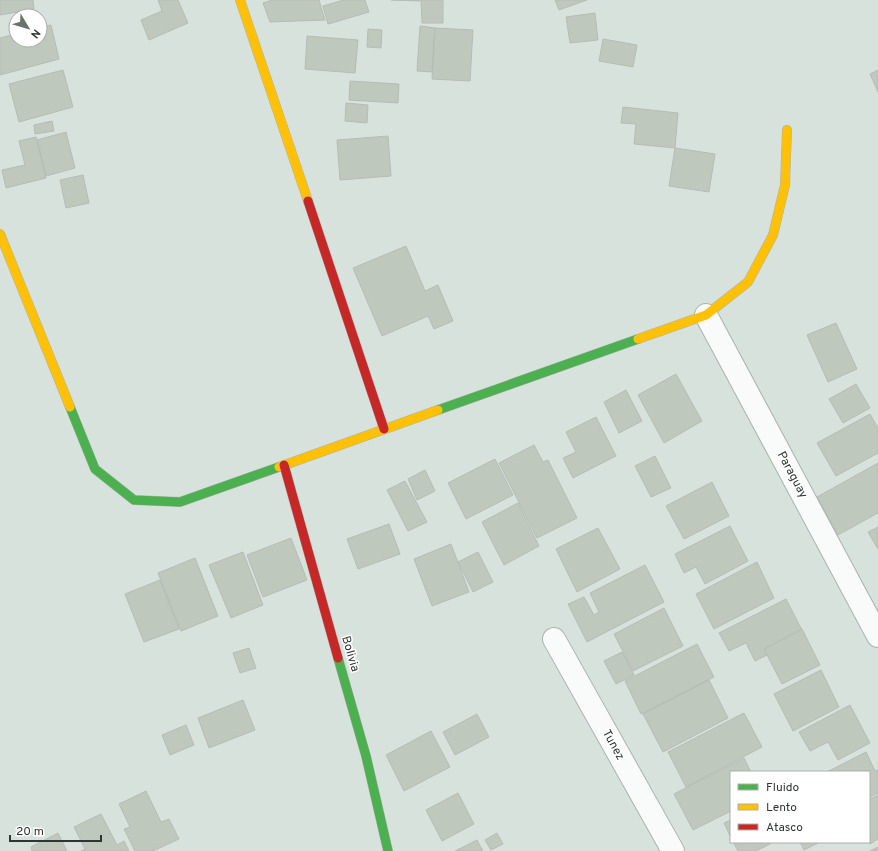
<svg xmlns="http://www.w3.org/2000/svg" width="878" height="851" viewBox="0 0 878 851" font-family="Overpass,sans-serif">
<rect width="100%" height="100%" fill="#d8e2dc"/>
<g fill="#bfc8bc" stroke="#b5bcb6">
<polygon points="0,0 33,0 34,9 0,15"/>
<polygon points="158,0 178,0 188,23 149,40 141,20 162,11"/>
<polygon points="272,0 319,0 325,20 270,22 263,3"/>
<polygon points="344,0 365,0 369,12 328,24 323,6"/>
<polygon points="391,0 420,0 420,1"/>
<polygon points="421,0 443,0 443,23 422,23"/>
<polygon points="555,0 587,0 559,10"/>
<polygon points="595,13 598,40 570,43 566,17"/>
<polygon points="51,25 59,59 0,75 0,38 16,34 16,40 40,40 40,27"/>
<polygon points="420,26 435,28 432,72 417,71"/>
<polygon points="435,28 473,30 470,81 432,79"/>
<polygon points="368,29 382,30 381,48 367,47"/>
<polygon points="307,36 358,40 355,73 305,69"/>
<polygon points="603,39 637,45 633,67 599,61"/>
<polygon points="63,70 73,107 19,122 9,84"/>
<polygon points="878,70 878,92 870,74"/>
<polygon points="350,81 399,84 398,103 349,100"/>
<polygon points="346,103 368,105 367,123 345,121"/>
<polygon points="623,107 678,113 675,148 634,144 636,124 621,123"/>
<polygon points="52,121 54,131 35,134 34,125"/>
<polygon points="66,132 75,168 46,176 37,140"/>
<polygon points="388,136 391,176 340,180 337,140"/>
<polygon points="36,137 46,178 6,188 2,170 25,165 19,141"/>
<polygon points="675,148 715,154 709,192 669,186"/>
<polygon points="83,175 89,203 66,208 60,180"/>
<polygon points="406,246 425,291 438,285 453,321 434,329 428,316 382,336 353,268"/>
<polygon points="836,323 857,369 828,382 807,335"/>
<polygon points="676,374 702,421 664,443 638,395"/>
<polygon points="856,384 870,408 843,423 829,399"/>
<polygon points="626,390 642,421 619,433 604,402"/>
<polygon points="870,414 878,428 878,453 836,476 817,443"/>
<polygon points="596,417 616,456 573,478 563,458 576,452 566,432"/>
<polygon points="534,445 543,462 548,460 577,518 537,538 499,463"/>
<polygon points="655,456 671,488 651,497 635,466"/>
<polygon points="495,459 513,495 466,519 448,483"/>
<polygon points="878,463 878,513 838,535 817,497"/>
<polygon points="425,470 435,491 417,500 408,479"/>
<polygon points="405,481 427,522 408,531 387,490"/>
<polygon points="712,482 729,516 684,539 666,506"/>
<polygon points="518,503 539,546 504,565 482,522"/>
<polygon points="389,524 400,554 358,569 347,539"/>
<polygon points="730,526 748,561 705,584 696,567 684,573 675,554"/>
<polygon points="878,527 878,549 868,532"/>
<polygon points="598,528 620,569 577,592 556,549"/>
<polygon points="291,538 307,580 263,597 247,555"/>
<polygon points="451,544 469,592 432,606 414,559"/>
<polygon points="243,552 263,605 231,618 209,565"/>
<polygon points="478,552 493,582 473,592 458,562"/>
<polygon points="195,558 218,616 181,631 158,573"/>
<polygon points="757,562 774,598 714,629 696,594"/>
<polygon points="645,565 664,602 587,642 568,604 584,597 594,615 599,612 590,593"/>
<polygon points="160,580 179,629 144,642 125,594"/>
<polygon points="786,599 805,636 755,661 746,643 729,651 719,633"/>
<polygon points="664,608 683,646 633,671 614,634"/>
<polygon points="802,629 820,665 782,684 764,649"/>
<polygon points="697,644 714,677 641,714 625,681"/>
<polygon points="249,648 256,668 240,673 233,653"/>
<polygon points="622,652 634,675 616,684 604,661"/>
<polygon points="821,670 839,707 793,731 774,694"/>
<polygon points="709,680 728,718 663,752 643,714"/>
<polygon points="243,700 255,730 209,748 198,718"/>
<polygon points="850,705 870,743 838,760 828,742 810,751 799,732"/>
<polygon points="744,713 762,747 686,787 668,752"/>
<polygon points="477,714 489,737 455,755 443,732"/>
<polygon points="186,725 194,745 170,755 162,735"/>
<polygon points="431,731 450,767 404,791 386,755"/>
<polygon points="866,752 875,771 878,770 878,793 869,798 869,772 827,772"/>
<polygon points="744,758 751,772 731,772 731,811 693,830 674,794"/>
<polygon points="146,791 161,822 169,819 179,839 153,851 135,851 124,829 130,827 119,804"/>
<polygon points="458,793 474,824 442,841 426,810"/>
<polygon points="878,795 878,839 870,844 869,800"/>
<polygon points="101,814 117,845 124,841 129,851 81,851 85,849 74,827"/>
<polygon points="731,820 731,838 724,823"/>
<polygon points="58,833 67,851 32,851 31,847"/>
<polygon points="497,833 503,844 491,850 485,840"/>
<polygon points="477,840 483,851 455,851"/>
<polygon points="733,842 770,842 770,844 756,851 738,851"/>
<polygon points="800,842 820,842 804,850"/>
<polygon points="878,847 878,851 870,851"/>
</g>
<g fill="none" stroke-linecap="round" stroke-linejoin="round">
<defs>
<g id="street">
<polyline points="706,315 878,636"/>
<polyline points="554,639 673,851"/>
</g>
<g id="fast">
<polyline points="70,407 95,469 134,500 180,502 279,467"/>
<polyline points="438,410 638,339"/>
<polyline points="338,658 366,756 388,851"/>
</g>
<g id="slow">
<polyline points="240,0 308,201"/>
<polyline points="0,234 70,407"/>
<polyline points="638,339 706,315 748,282 773,235 785,185 787,130"/>
<polyline points="279,467 438,410"/>
</g>
<g id="jam">
<polyline points="308,201 384,429"/>
<polyline points="284,465 338,658"/>
</g>
</defs>
<use href="#street" stroke="#abb3ae" stroke-width="24"/>
<use href="#fast" stroke="#abb3ae" stroke-width="10"/>
<use href="#slow" stroke="#abb3ae" stroke-width="10"/>
<use href="#jam" stroke="#abb3ae" stroke-width="10"/>
<use href="#street" stroke="#f9fbfa" stroke-width="22"/>
<use href="#fast" stroke="#4caf50" stroke-width="9"/>
<use href="#slow" stroke="#ffc107" stroke-width="9"/>
<use href="#jam" stroke="#c62828" stroke-width="9"/>
</g>
<g text-anchor="middle" dominant-baseline="central" stroke-width="3" stroke-linejoin="round" paint-order="stroke">
<g font-size="12" fill="#2f3531" stroke="#fff">
<text transform="translate(792 475) rotate(62)">Paraguay</text>
<text transform="translate(350 654) rotate(74)">Bolivia</text>
<text transform="translate(613 745) rotate(61)">Tunez</text>
</g>
</g>
<rect x="730" y="771" width="140" height="72" fill="#ffffff" stroke="#acaead"/>
<rect x="738" y="784" width="20" height="6" fill="#4caf50" stroke="#acaead"/>
<text x="766" y="791" font-size="12" fill="#2f3531">Fluido</text>
<rect x="738" y="804" width="20" height="6" fill="#ffc107" stroke="#acaead"/>
<text x="766" y="811" font-size="12" fill="#2f3531">Lento</text>
<rect x="738" y="824" width="20" height="6" fill="#c62828" stroke="#acaead"/>
<text x="766" y="831" font-size="12" fill="#2f3531">Atasco</text>
<g transform="translate(28 28) rotate(128)"><circle r="19" fill="#ffffff" stroke="#acaead"/>
<path d="M0-3L7 15L0 10L-7 15Z" fill="#6a726d"/>
<text y="-6" font-size="11" font-weight="bold" text-anchor="middle" fill="#2f3531">N</text>
</g>
<path d="M10 835v6h91v-6" fill="none" stroke="#2f3531" stroke-width="2"/>
<text x="16" y="835" font-size="12" fill="#2f3531" stroke="#ffffff" stroke-width="3" paint-order="stroke">20 m</text>
</svg>
